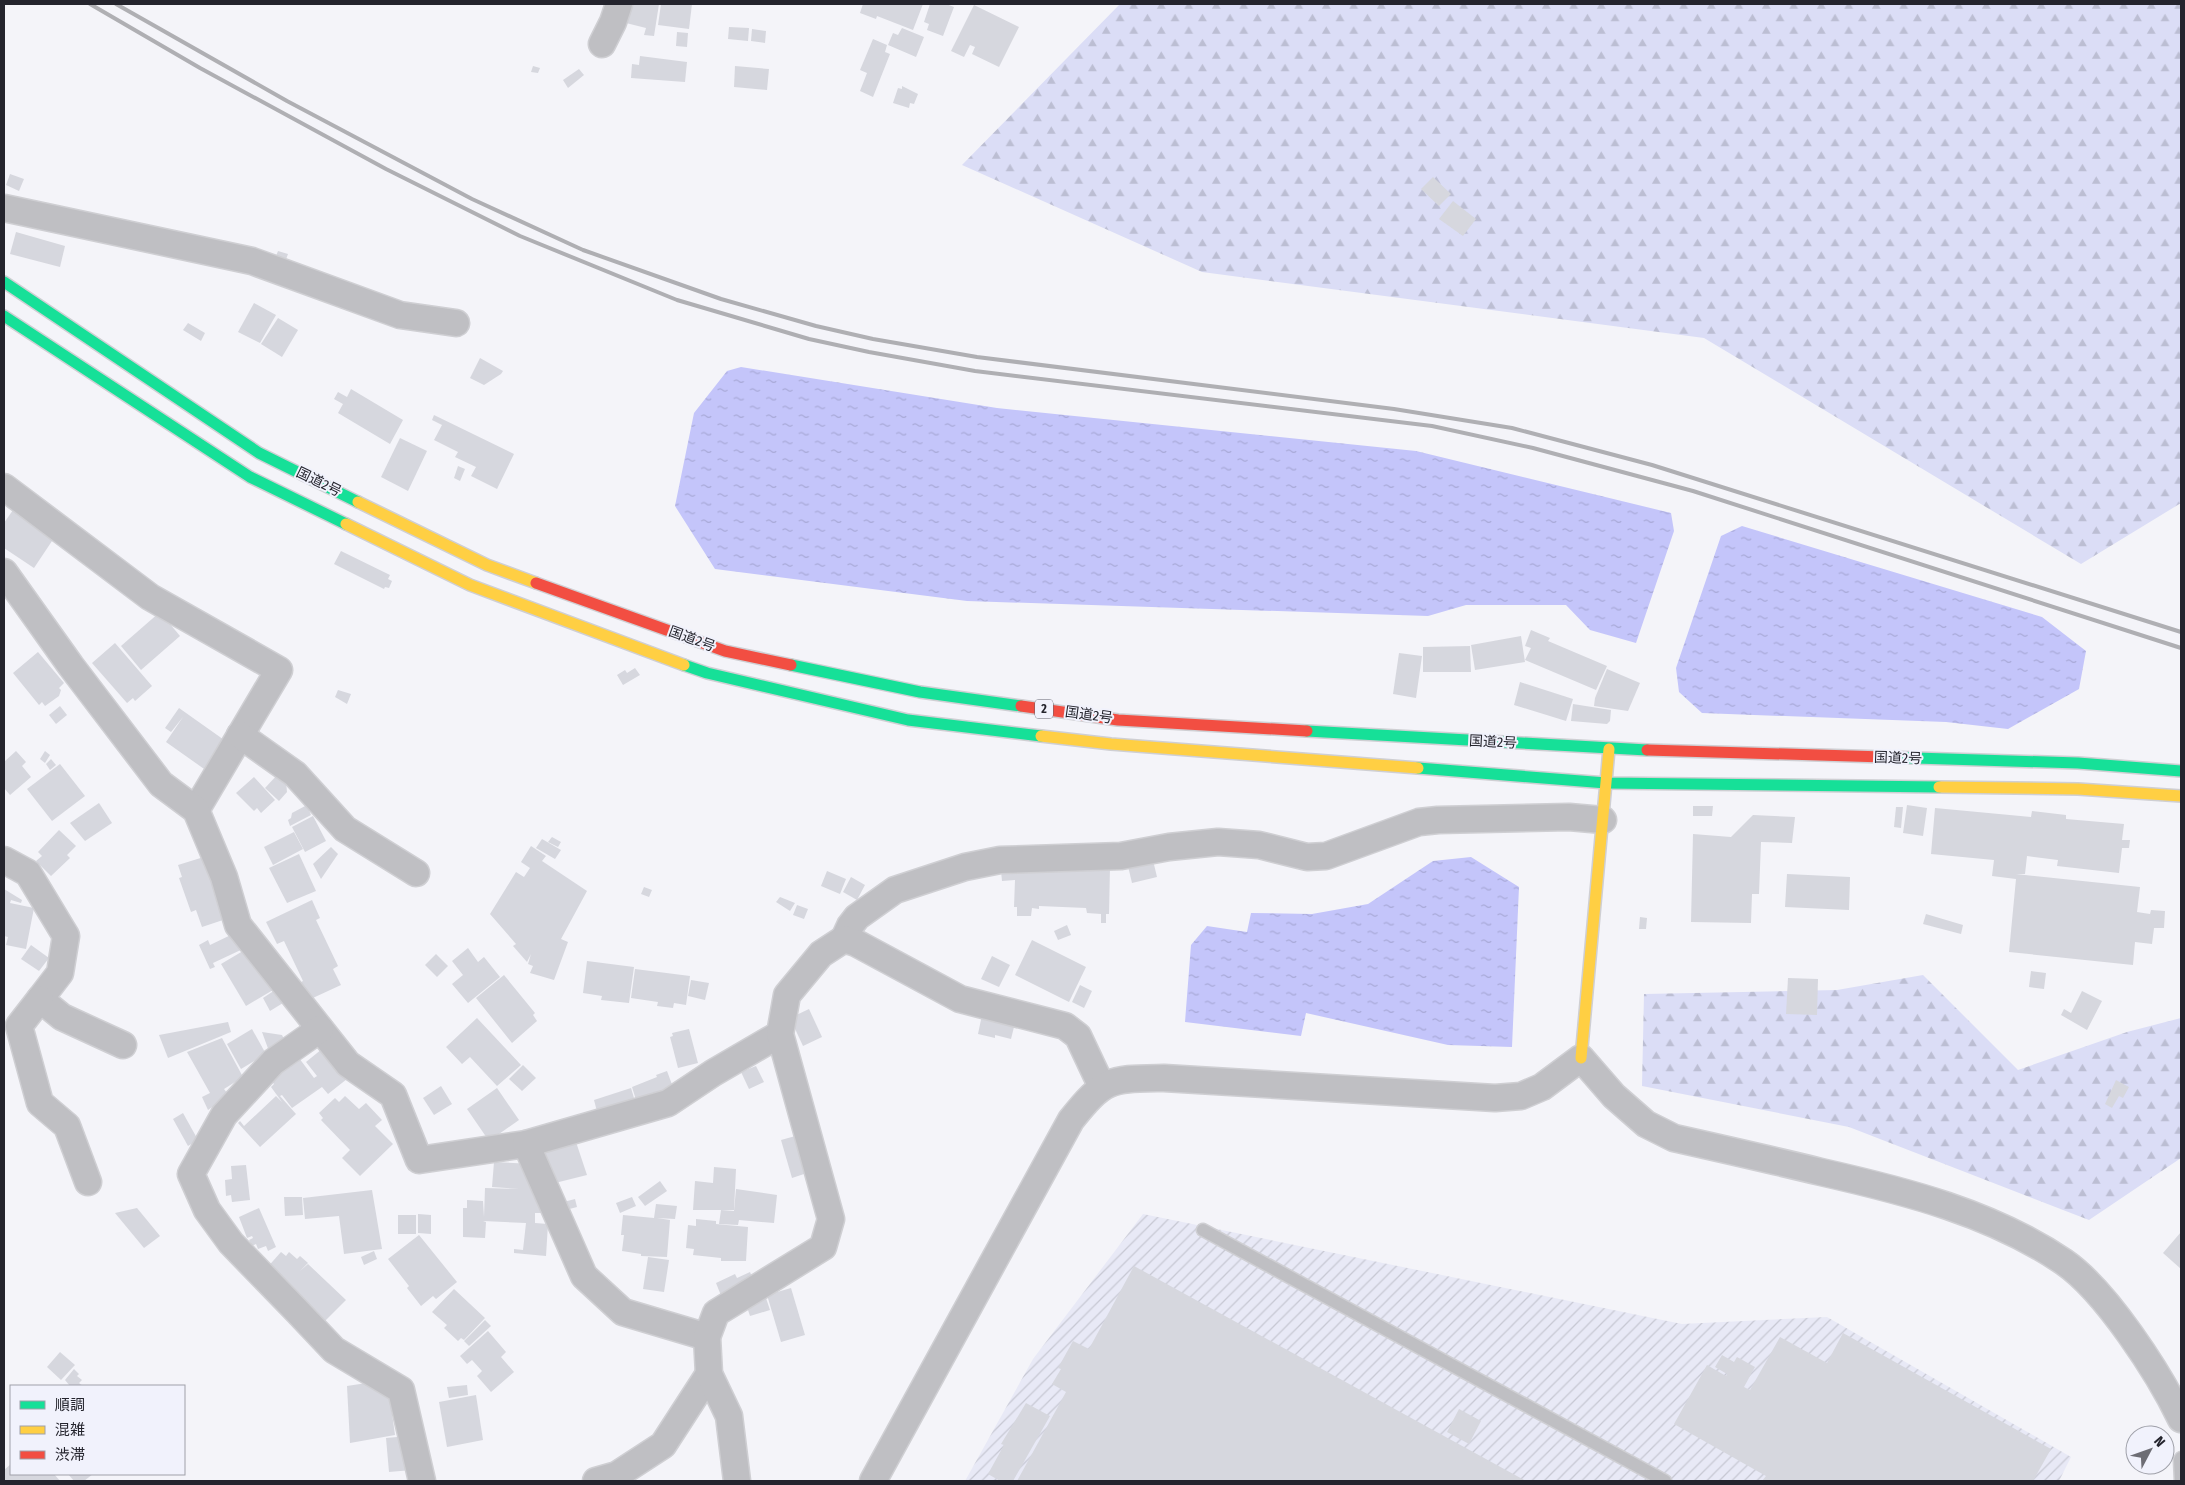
<svg xmlns="http://www.w3.org/2000/svg" width="2185" height="1485" viewBox="0 0 2185 1485" font-family="'Fira Sans Condensed','Noto Sans JP',sans-serif">
<defs>
<pattern id="industrial-furrows" width="10" height="10" patternUnits="userSpaceOnUse" patternTransform="scale(1.25)"><rect width="10" height="10" fill="#e8e9f6"/><path d="M-1 1l2-2M0 10L10 0M9 11l2-2" fill="none" stroke="#c7c8d3"/></pattern>
<pattern id="forest-firs" width="22" height="20" patternUnits="userSpaceOnUse" patternTransform="scale(1.25)"><rect width="22" height="20" fill="#dbddf6"/><path d="M5 1l3.5 6h-7zM16 11l3.5 6h-7z" fill="#bcbed3"/></pattern>
<pattern id="water-ripples" width="26" height="14" patternUnits="userSpaceOnUse" patternTransform="scale(1.25)"><rect width="26" height="14" fill="#c4c5fa"/><path d="M2 4q2-2 4 0t4 0M15 11q2-2 4 0t4 0" fill="none" stroke="#a8a9d7"/></pattern>
</defs>
<rect width="100%" height="100%" fill="#f4f4f9"/>
<polygon fill="url(#industrial-furrows)" points="1143,1214 1682,1324 1827,1317 2071,1457 2059,1481 965,1481 1033,1359"/>
<g fill="url(#forest-firs)">
<polygon points="1120,4 2181,4 2181,503 2081,564 1704,338 1202,272 962,165"/>
<polygon points="1923,975 2018,1070 2127,1032 2181,1018 2181,1158 2089,1220 1849,1127 1642,1086 1644,994 1837,990"/>
</g>
<g fill="url(#water-ripples)">
<polygon points="741,367 997,408 1416,451 1671,513 1674,531 1636,643 1590,630 1566,605 1466,605 1428,616 967,601 715,569 675,506 694,413 727,371"/>
<polygon points="1742,526 2042,617 2086,651 2079,689 2008,729 1946,722 1702,713 1679,692 1676,668 1721,536"/>
<polygon points="1471,857 1519,887 1512,1047 1448,1045 1306,1013 1301,1036 1185,1022 1191,945 1207,926 1247,932 1251,913 1312,914 1368,904 1433,861"/>
</g>
<g fill="#d6d7de">
<polygon points="625,4 659,4 654,36 644,35 646,28 622,22"/>
<polygon points="661,4 692,4 689,29 658,25"/>
<polygon points="863,4 923,4 913,30 877,16 876,19 860,13"/>
<polygon points="930,4 946,4 954,7 943,36 927,30 929,24 924,22"/>
<polygon points="974,5 1019,27 999,67 972,54 975,47 970,45 964,57 951,51"/>
<polygon points="729,27 749,28 748,41 728,39"/>
<polygon points="902,28 924,37 916,57 888,45 893,33 898,35"/>
<polygon points="752,29 766,31 765,43 751,41"/>
<polygon points="677,32 688,33 687,47 676,46"/>
<polygon points="873,39 887,45 885,52 890,54 873,97 860,91 867,73 860,70"/>
<polygon points="640,56 687,62 685,82 631,78 632,64 639,65"/>
<polygon points="533,66 540,68 538,73 531,72"/>
<polygon points="735,66 769,69 767,90 734,87"/>
<polygon points="579,69 584,75 568,88 563,80"/>
<polygon points="902,86 918,94 914,104 910,103 909,108 893,103 898,88 902,89"/>
<polygon points="10,174 24,179 19,191 6,185"/>
<polygon points="1433,177 1451,194 1439,206 1421,189"/>
<polygon points="1453,201 1476,219 1463,236 1439,219"/>
<polygon points="16,232 65,246 60,267 10,254"/>
<polygon points="278,251 288,254 284,265 274,261"/>
<polygon points="254,303 276,315 260,343 238,332"/>
<polygon points="278,318 298,330 282,357 261,344"/>
<polygon points="188,323 205,333 201,341 183,330"/>
<polygon points="480,358 503,371 501,374 484,385 470,378"/>
<polygon points="351,389 403,420 390,444 338,413 343,404 334,399 338,392 347,397"/>
<polygon points="434,415 514,454 497,489 471,476 476,467 455,457 458,452 434,440 442,425 432,420"/>
<polygon points="400,438 427,451 408,491 381,477"/>
<polygon points="458,466 465,469 460,481 454,478"/>
<polygon points="13,510 54,538 34,568 4,548 4,523"/>
<polygon points="341,551 390,575 388,579 392,581 389,588 385,587 384,589 334,564"/>
<polygon points="160,612 180,636 141,670 121,646"/>
<polygon points="1531,630 1550,638 1548,641 1607,666 1596,690 1525,660 1531,648 1525,646"/>
<polygon points="1521,636 1525,662 1475,670 1471,645"/>
<polygon points="115,643 152,686 135,701 133,698 127,703 92,663"/>
<polygon points="1470,646 1471,672 1423,672 1423,647"/>
<polygon points="38,652 64,683 59,688 61,690 59,696 45,706 42,702 39,705 13,673"/>
<polygon points="1399,653 1422,656 1416,698 1393,694"/>
<polygon points="635,668 640,675 623,685 617,675 625,670 627,673"/>
<polygon points="1607,669 1640,683 1628,711 1594,706 1595,698"/>
<polygon points="1520,682 1573,699 1566,721 1514,705"/>
<polygon points="338,690 351,694 347,704 335,697"/>
<polygon points="1573,704 1611,710 1610,721 1607,724 1571,721"/>
<polygon points="60,706 67,715 56,724 49,715"/>
<polygon points="179,708 227,742 207,771 166,742 183,717 171,732 165,728"/>
<polygon points="16,751 26,762 22,766 31,777 10,795 4,788 4,762"/>
<polygon points="45,751 50,755 45,763 40,759"/>
<polygon points="51,759 56,765 50,770 46,764"/>
<polygon points="60,764 85,796 52,821 27,789"/>
<polygon points="278,774 286,782 287,792 279,801 265,788"/>
<polygon points="254,777 275,800 261,813 257,808 254,811 236,793"/>
<polygon points="99,803 112,823 85,841 70,823"/>
<polygon points="307,805 311,815 290,826 288,820 291,818 292,813"/>
<polygon points="1907,805 1927,808 1923,836 1903,833"/>
<polygon points="1693,806 1713,806 1712,816 1693,816"/>
<polygon points="1896,807 1903,807 1901,828 1894,827"/>
<polygon points="1935,808 2031,817 2032,811 2066,815 2066,819 2124,824 2122,840 2130,840 2129,848 2122,848 2119,873 2057,866 2058,860 2027,856 2025,874 2016,874 2140,887 2137,912 2150,914 2151,910 2165,911 2164,928 2154,928 2152,944 2135,942 2133,965 2009,952 2016,879 1992,876 1994,860 1931,854"/>
<polygon points="1753,815 1795,817 1792,843 1761,842 1759,894 1752,894 1751,923 1691,922 1693,834 1731,837"/>
<polygon points="313,816 326,841 305,852 292,827"/>
<polygon points="59,830 76,846 67,855 70,858 51,876 36,861 42,856 38,852"/>
<polygon points="294,832 303,849 273,865 264,847"/>
<polygon points="552,837 561,842 558,847 548,842"/>
<polygon points="542,839 561,850 555,859 536,848"/>
<polygon points="531,846 546,856 542,861 587,891 561,939 568,942 554,980 530,973 533,966 528,964 531,954 527,962 513,946 516,944 490,914 516,872 524,877 530,868 521,862"/>
<polygon points="331,847 338,854 321,879 313,864"/>
<polygon points="299,854 316,891 287,903 269,868"/>
<polygon points="207,856 229,918 202,927 196,910 191,912 179,878 182,877 178,865"/>
<polygon points="1152,856 1157,877 1132,883 1127,862"/>
<polygon points="1110,867 1109,914 1106,914 1106,923 1101,923 1101,914 1087,913 1086,908 1039,906 1039,909 1032,908 1031,916 1017,916 1017,907 1014,907 1015,880 1002,881 1001,871"/>
<polygon points="827,871 846,879 840,894 821,886"/>
<polygon points="1787,874 1850,877 1849,910 1785,907"/>
<polygon points="851,877 865,885 857,900 843,892"/>
<polygon points="644,887 652,890 649,897 641,894"/>
<polygon points="4,889 22,900 21,903 11,900 10,903 34,908 26,949 6,945 8,937 4,936"/>
<polygon points="780,897 795,903 790,911 776,902"/>
<polygon points="312,900 320,918 316,920 338,966 333,969 341,985 302,1003 294,986 303,981 284,941 277,944 266,922"/>
<polygon points="797,905 808,909 804,919 793,915"/>
<polygon points="1926,914 1963,925 1961,934 1923,924"/>
<polygon points="1640,917 1647,918 1646,929 1639,929"/>
<polygon points="1067,925 1071,935 1058,940 1054,931"/>
<polygon points="237,932 245,948 213,963 215,967 210,969 199,945 208,940 210,945"/>
<polygon points="1032,940 1086,967 1069,1002 1015,975"/>
<polygon points="31,945 49,958 39,971 21,959"/>
<polygon points="248,948 273,990 246,1006 221,964"/>
<polygon points="468,948 478,962 484,957 500,977 468,1003 452,984 463,975 452,961"/>
<polygon points="436,954 448,966 437,977 425,965"/>
<polygon points="992,956 1010,965 999,987 981,979"/>
<polygon points="587,961 634,967 629,1003 601,1000 602,996 583,993"/>
<polygon points="635,969 690,976 686,1005 674,1003 673,1008 657,1006 658,1002 631,998"/>
<polygon points="2031,971 2046,973 2044,989 2029,987"/>
<polygon points="504,975 535,1013 533,1015 537,1021 512,1043 476,998"/>
<polygon points="1788,978 1818,979 1817,1015 1786,1014"/>
<polygon points="691,980 709,983 705,1000 688,996"/>
<polygon points="1080,985 1092,991 1084,1008 1072,1002"/>
<polygon points="275,990 283,1003 270,1011 263,998"/>
<polygon points="2082,991 2102,1001 2087,1030 2061,1015 2064,1009 2071,1013"/>
<polygon points="809,1009 822,1037 803,1046 790,1018"/>
<polygon points="982,1015 1015,1023 1011,1039 995,1035 995,1038 978,1034"/>
<polygon points="477,1018 521,1065 497,1086 470,1057 462,1064 446,1047"/>
<polygon points="228,1022 231,1032 168,1058 159,1035"/>
<polygon points="252,1029 266,1054 241,1069 227,1044"/>
<polygon points="689,1029 698,1063 678,1068 670,1037 673,1036 672,1033"/>
<polygon points="262,1032 282,1035 288,1047 270,1054"/>
<polygon points="222,1038 243,1077 224,1089 227,1093 218,1103 208,1110 202,1097 210,1093 187,1052"/>
<polygon points="322,1049 347,1079 328,1094 322,1087 292,1108 282,1095 280,1096 296,1114 260,1147 238,1123 240,1121 244,1126 276,1096 282,1102 271,1087 274,1084 267,1075 299,1058 314,1078 317,1076 306,1062"/>
<polygon points="523,1065 536,1078 522,1091 509,1079"/>
<polygon points="756,1066 764,1082 749,1089 741,1072"/>
<polygon points="667,1071 674,1090 637,1103 632,1087 657,1077 656,1075"/>
<polygon points="2116,1080 2129,1087 2123,1098 2119,1096 2112,1108 2105,1104"/>
<polygon points="441,1086 452,1104 434,1115 423,1098"/>
<polygon points="497,1088 519,1120 489,1141 467,1109"/>
<polygon points="631,1088 637,1108 599,1119 594,1100"/>
<polygon points="345,1096 359,1109 366,1103 382,1120 375,1126 393,1144 360,1176 342,1158 350,1150 321,1120 323,1118 319,1113 335,1098 339,1102"/>
<polygon points="183,1113 198,1140 188,1146 173,1119"/>
<polygon points="799,1135 810,1172 792,1178 781,1140"/>
<polygon points="575,1139 587,1175 551,1184 540,1151"/>
<polygon points="494,1162 534,1164 537,1201 542,1201 541,1213 535,1213 535,1223 548,1224 546,1256 514,1253 514,1249 523,1250 526,1223 483,1221 486,1222 485,1238 463,1237 463,1208 467,1208 467,1200 483,1201 484,1217 485,1188 519,1189 492,1187"/>
<polygon points="246,1165 250,1200 232,1202 231,1195 226,1196 225,1180 232,1179 231,1166"/>
<polygon points="714,1167 736,1169 734,1210 693,1210 695,1181 713,1183"/>
<polygon points="660,1181 667,1191 645,1206 638,1197"/>
<polygon points="736,1189 777,1195 774,1223 739,1220 738,1225 719,1224 721,1210 734,1211"/>
<polygon points="372,1190 382,1249 344,1254 339,1216 305,1219 303,1198"/>
<polygon points="284,1197 302,1197 303,1215 285,1216"/>
<polygon points="632,1197 636,1206 620,1213 616,1203"/>
<polygon points="575,1199 577,1207 558,1212 556,1204"/>
<polygon points="656,1204 677,1206 675,1219 657,1218 670,1220 667,1257 641,1256 641,1254 622,1251 624,1235 621,1235 623,1215 654,1218"/>
<polygon points="137,1208 160,1236 144,1248 115,1213"/>
<polygon points="259,1208 276,1247 268,1251 266,1246 258,1249 256,1244 252,1246 249,1240 253,1238 252,1236 247,1238 239,1217"/>
<polygon points="418,1214 431,1215 431,1234 418,1233"/>
<rect x="398" y="1215" width="18" height="19"/>
<polygon points="696,1219 716,1221 716,1224 748,1227 746,1261 721,1261 721,1258 693,1255 694,1249 686,1248 688,1225 696,1226"/>
<polygon points="2181,1232 2181,1269 2163,1253"/>
<polygon points="419,1235 457,1282 436,1299 433,1296 421,1306 407,1288 409,1286 388,1259"/>
<polygon points="374,1251 377,1259 364,1265 361,1257"/>
<polygon points="281,1252 286,1256 289,1252 297,1259 300,1256 308,1263 300,1271 308,1264 346,1300 324,1322 265,1270"/>
<polygon points="648,1257 669,1260 664,1292 643,1289"/>
<polygon points="1134,1266 1526,1481 1017,1481 1066,1392 1052,1384 1061,1369 1058,1368 1073,1341 1089,1349"/>
<polygon points="750,1272 755,1284 722,1298 716,1283 735,1274 737,1278"/>
<polygon points="791,1288 805,1335 781,1342 767,1295"/>
<polygon points="454,1289 485,1318 464,1340 461,1338 458,1341 444,1328 447,1325 432,1312"/>
<polygon points="766,1298 770,1310 750,1316 746,1304"/>
<polygon points="485,1320 491,1326 469,1346 464,1341"/>
<polygon points="488,1331 506,1352 501,1357 514,1372 491,1392 477,1376 482,1371 472,1360 467,1364 460,1356"/>
<polygon points="1843,1333 2051,1449 2033,1481 1762,1481 1766,1476 1674,1424 1707,1365 1726,1376 1727,1374 1715,1367 1722,1355 1734,1362 1737,1357 1755,1367 1744,1387 1750,1390 1780,1337 1827,1363"/>
<polygon points="60,1352 75,1365 61,1380 47,1367"/>
<polygon points="74,1369 79,1374 77,1376 82,1380 79,1383 83,1386 70,1386 65,1380"/>
<polygon points="373,1382 389,1392 395,1435 350,1443 347,1386"/>
<polygon points="467,1385 468,1395 449,1398 447,1387"/>
<polygon points="476,1395 483,1440 447,1447 439,1402"/>
<polygon points="1026,1403 1050,1416 1013,1481 1000,1481 988,1474 1004,1445 1001,1444"/>
<polygon points="1459,1409 1481,1421 1469,1444 1447,1432"/>
<polygon points="408,1436 412,1470 389,1472 386,1438"/>
<polygon points="11,1464 11,1474 54,1474 60,1481 4,1481 4,1470"/>
<polygon points="68,1474 93,1474 84,1481 74,1481"/>
</g>
<g fill="none" stroke-linecap="round" stroke-linejoin="round">
<defs>
<g id="lane">
<polyline points="1203,1230 1665,1481"/>
<polyline points="2181,1481 2180,1460 2181,1458"/>
</g>
<g id="street">
<polyline points="602,44 613,22 619,4"/>
<polyline points="4,208 252,261 400,315 456,323"/>
<polyline points="4,487 150,597 279,670 196,810"/>
<polyline points="4,572 71,666 161,784 196,810 224,877 238,925 348,1064 393,1095 419,1160 526,1144 668,1103 713,1073 780,1034"/>
<polyline points="240,735 295,774 345,829 416,873"/>
<polyline points="4,860 28,873 66,936 60,973 40,999 62,1017 123,1045"/>
<polyline points="844,939 850,926 857,917 895,890 965,867 1000,860 1121,856 1169,847 1218,842 1259,845 1307,857 1326,856 1419,822 1438,820 1569,817 1603,820"/>
<polyline points="40,999 19,1026 40,1103 67,1126 88,1182"/>
<polyline points="320,1029 273,1062 224,1115 191,1174 207,1210 231,1243 297,1311 334,1350 401,1390 422,1481"/>
<polyline points="526,1144 584,1276 623,1312 707,1337"/>
<polyline points="596,1481 617,1475 663,1445 709,1374"/>
<polyline points="737,1481 729,1416 709,1374 707,1337 716,1313 823,1247 831,1219 780,1034 787,995 821,954 844,939 856,943 960,999 1065,1026 1078,1036 1102,1087"/>
<path d="M873 1481 1071 1120C1105 1077 1111 1079 1164 1078L1495 1098 1521 1096 1542 1087 1581 1058 1614 1096 1646 1124 1674 1138C1723 1149 1772 1160 1821 1172 1905 1191 1992 1213 2064 1262 2106 1291 2159 1373 2181 1419"/>
</g>
<g id="fast">
<polyline points="4,282 259,453 358,502"/>
<polyline points="4,316 250,477 346,524"/>
<polyline points="684,665 707,673 908,720 1041,736"/>
<polyline points="791,665 920,692 1021,706"/>
<polyline points="1307,731 1647,750"/>
<polyline points="1884,757 2078,763 2181,771"/>
<polyline points="1418,768 1606,783 1939,787"/>
</g>
<g id="slow">
<polyline points="358,502 487,565 536,583"/>
<polyline points="346,524 470,585 684,665"/>
<polyline points="1041,736 1111,744 1418,768"/>
<polyline points="1939,787 2078,789 2181,796"/>
<polyline points="1581,1058 1609,749"/>
</g>
<g id="jam">
<polyline points="536,583 725,651 791,665"/>
<polyline points="1021,706 1118,720 1307,731"/>
<polyline points="1647,750 1884,757"/>
</g>
</defs>
<use href="#lane" stroke="#cfcfd3" stroke-width="15"/>
<use href="#street" stroke="#cfcfd3" stroke-width="29"/>
<use href="#fast" stroke="#cfcfd3" stroke-width="14"/>
<use href="#slow" stroke="#cfcfd3" stroke-width="14"/>
<use href="#jam" stroke="#cfcfd3" stroke-width="14"/>
<use href="#lane" stroke="#bfbfc3" stroke-width="12"/>
<use href="#street" stroke="#bfbfc3" stroke-width="26"/>
<use href="#fast" stroke="#16e098" stroke-width="11"/>
<use href="#slow" stroke="#ffcf43" stroke-width="11"/>
<use href="#jam" stroke="#f24e42" stroke-width="11"/>
<g stroke="#afafb3" stroke-width="4">
<polyline points="90,4 200,68 386,169 520,236 677,300 809,339 869,352 975,371 1432,426 1533,448 1693,491 2181,648"/>
<polyline points="116,4 287,101 472,199 583,250 721,299 816,326 873,339 977,357 1394,409 1512,428 1652,465 2181,632"/>
</g>
</g>
<g text-anchor="middle" dominant-baseline="central" stroke-width="4" stroke-linejoin="round" paint-order="stroke">
<rect fill="#f1f2fc" stroke="#62626b" stroke-width="1" x="1035" y="699.5" width="18" height="19" rx="4"/>
<g font-size="12" font-weight="bold" fill="#24242d">
<text x="1044" y="709">2</text>
</g>
<g font-size="14" fill="#24242d" stroke="#f1f2fc">
<text transform="translate(319 482) rotate(26)">国道2号</text>
<text transform="translate(692 639) rotate(20)">国道2号</text>
<text transform="translate(1089 715) rotate(8)">国道2号</text>
<text transform="translate(1493 742) rotate(3)">国道2号</text>
<text transform="translate(1898 758) rotate(2)">国道2号</text>
</g>
</g>
<rect width="2185" height="1485" fill="none" stroke="#24242d" stroke-width="10"/>
<rect x="10" y="1385" width="175" height="90" fill="#f1f2fc" stroke="#9fa0a9"/>
<rect x="20" y="1401" width="25" height="8" fill="#16e098" stroke="#9fa0a9"/>
<text x="55" y="1410" font-size="15" fill="#24242d">順調</text>
<rect x="20" y="1426" width="25" height="8" fill="#ffcf43" stroke="#9fa0a9"/>
<text x="55" y="1435" font-size="15" fill="#24242d">混雑</text>
<rect x="20" y="1451" width="25" height="8" fill="#f24e42" stroke="#9fa0a9"/>
<text x="55" y="1460" font-size="15" fill="#24242d">渋滞</text>
<g transform="translate(2150 1450) rotate(49)"><circle r="24" fill="#f1f2fc" stroke="#9fa0a9"/>
<path d="M0-4L9 19L0 12L-9 19Z" fill="#6d6d74"/>
<text y="-8" font-size="14" font-weight="bold" text-anchor="middle" fill="#24242d">N</text>
</g>
</svg>
